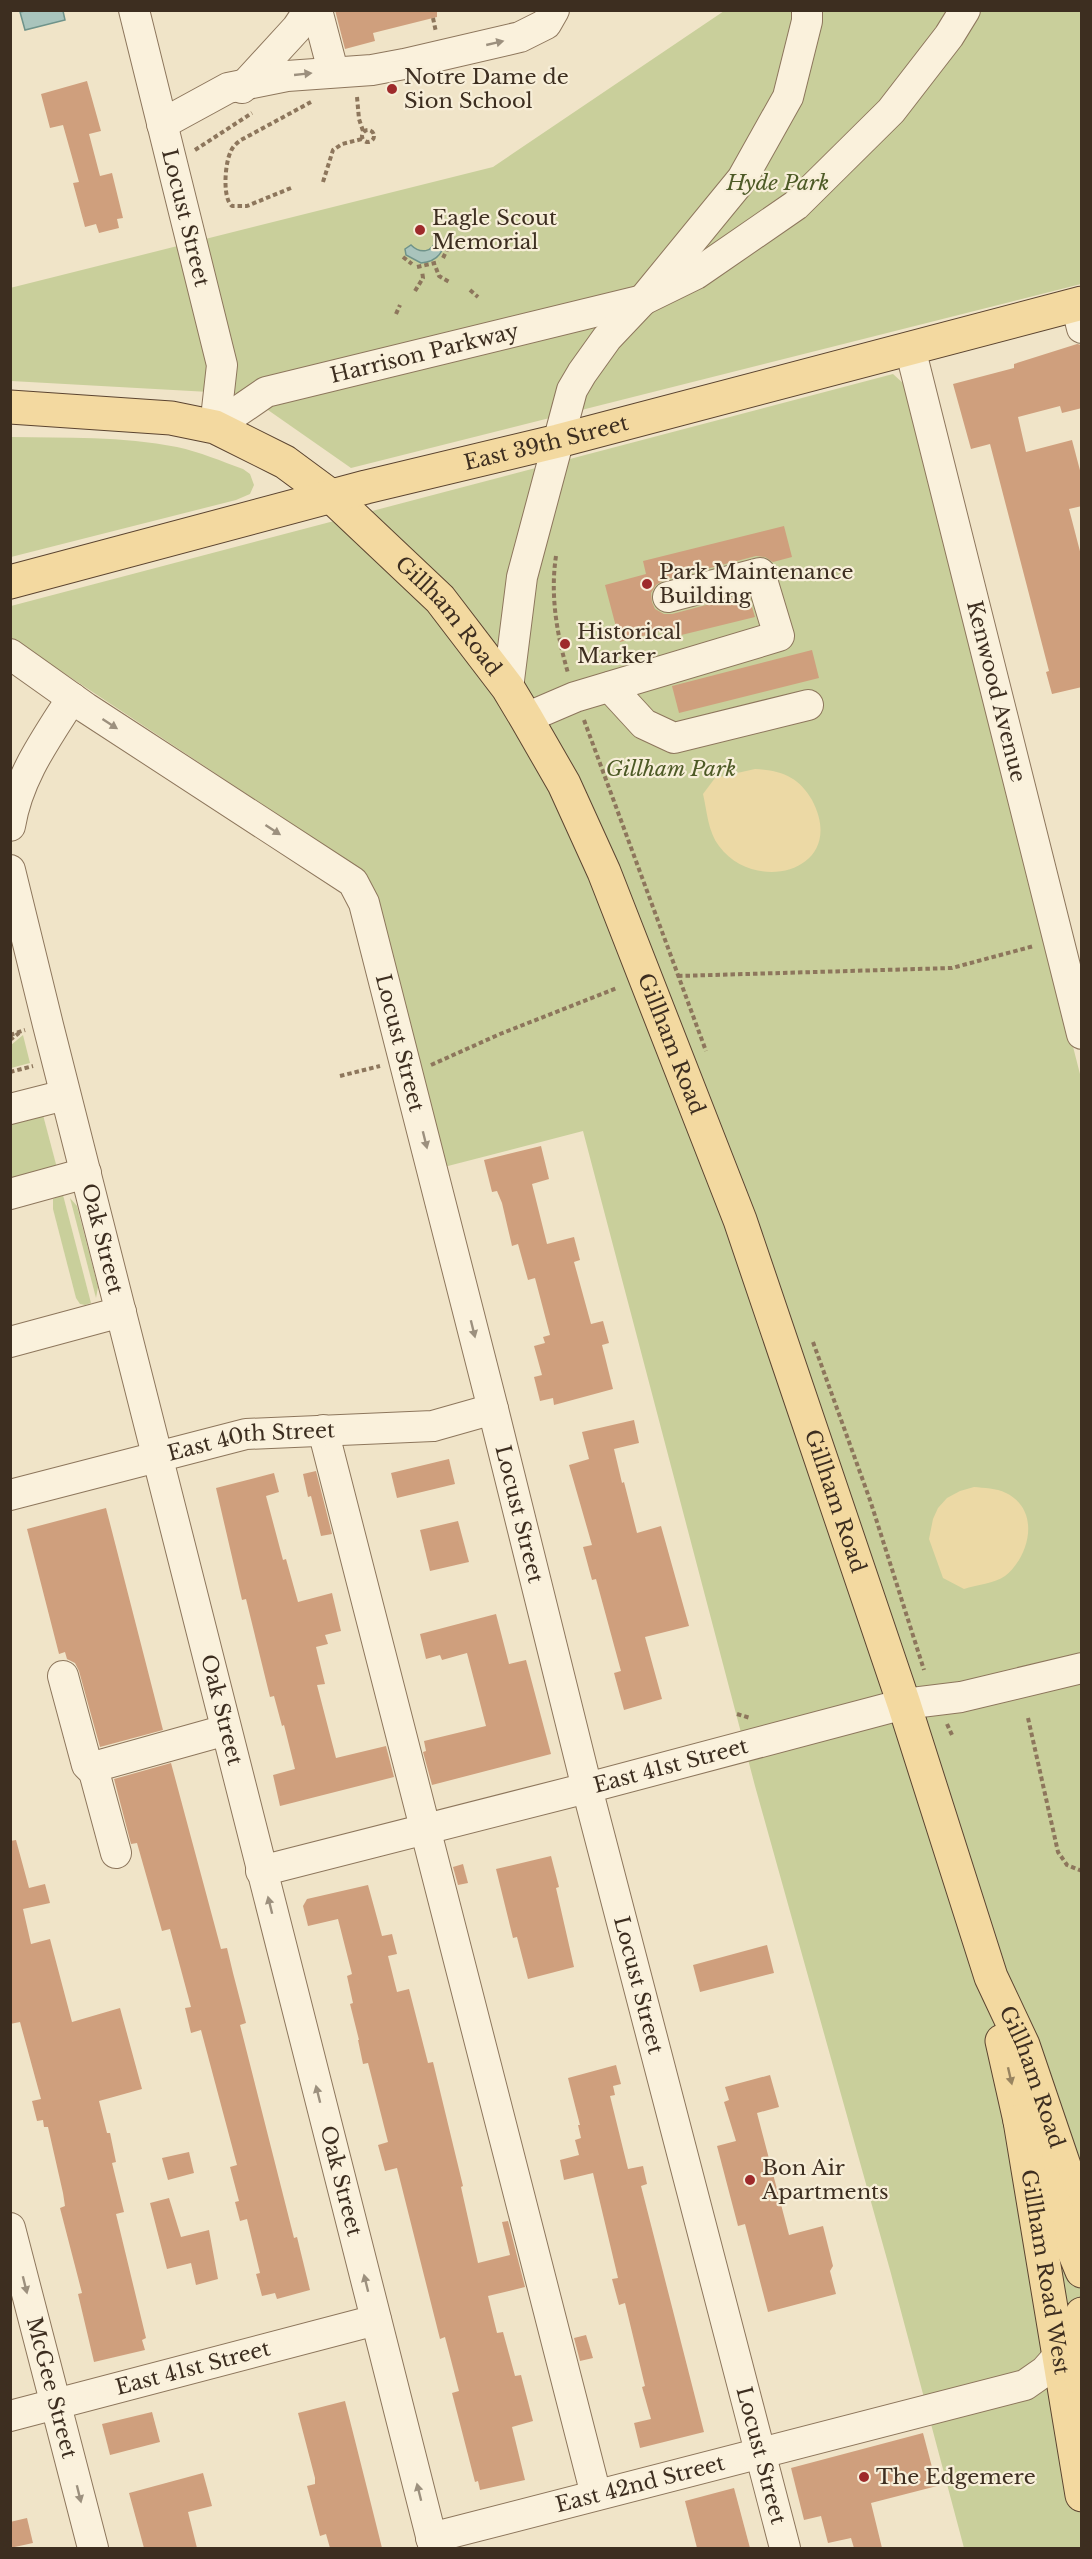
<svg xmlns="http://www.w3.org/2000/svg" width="1092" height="2559" viewBox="0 0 1092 2559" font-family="'Libre Baskerville',serif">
<rect width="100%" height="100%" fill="#f0e4c8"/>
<g fill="#c9cf9b">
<polygon points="724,11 1081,11 1081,284 351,468 245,394 11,381 10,288 493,167"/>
<polygon points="893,374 904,384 1081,1078 1081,2548 964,2548 890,2270 755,1786 583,1131 444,1167 360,869 11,638 11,606"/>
<path d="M11 437C66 438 122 436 177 447 200 452 221 461 243 469L250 474 254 485 250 494 236 500 11 557Z"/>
<polygon points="23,1035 30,1063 11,1068 11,1045"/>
<polygon points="43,1115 57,1168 11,1181 11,1123"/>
<polygon points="63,1195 91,1303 85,1305 80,1304 76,1298 53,1209 53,1199"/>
<polygon points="70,1198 77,1206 98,1287 96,1298"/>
</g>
<g fill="#ecd9a5">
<path d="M755 769C781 770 799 777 812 800 849 870 756 896 719 846 708 832 707 811 703 794L715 778Z"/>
<path d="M974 1487C984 1488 996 1488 1006 1493 1041 1510 1030 1556 1005 1576 995 1583 976 1585 964 1589L943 1578 929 1539 933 1519 938 1508 947 1498 960 1491Z"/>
</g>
<g fill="#a9c4bc" stroke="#6f938a" stroke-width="1.5">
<polygon points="25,11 63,11 65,20 25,30 20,12"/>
<path d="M436 239H440L444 245C441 257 432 262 421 263L406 255 405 249 411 245C420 254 433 253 436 239Z"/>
</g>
<g fill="#cf9f7d">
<polygon points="335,10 437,10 437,17 373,33 375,41 345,49"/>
<polygon points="87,81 101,131 89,134 100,176 112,173 123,218 117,219 119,228 99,233 96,224 85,227 73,183 79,182 63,125 50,128 41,94"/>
<polygon points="1077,344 1082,345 1082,408 1062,413 1060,406 1018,417 1026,452 1072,440 1082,478 1082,506 1069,509 1082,559 1082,687 1052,694 1046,672 1049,671 990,444 971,449 953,384 1014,368 1014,364"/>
<polygon points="784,526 792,557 773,562 765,557 756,556 664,580 656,585 651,593 652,602 655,609 664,614 672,614 748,594 755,617 665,639 662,631 620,642 605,585 646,574 643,561"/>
<polygon points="812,650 819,678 679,713 672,686"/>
<polygon points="541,1146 549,1179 532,1184 547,1244 574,1237 580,1260 574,1262 591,1324 603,1321 609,1343 602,1345 613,1389 554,1405 553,1398 540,1401 534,1377 542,1375 534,1346 545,1343 543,1337 550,1335 535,1278 528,1280 518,1244 512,1246 502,1203 497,1191 492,1192 484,1160"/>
<polygon points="634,1420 639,1443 614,1449 622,1483 624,1482 637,1533 661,1526 689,1626 645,1637 662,1699 624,1710 614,1673 621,1671 596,1579 592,1580 583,1547 592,1545 569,1465 589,1459 582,1432"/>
<polygon points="449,1459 455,1484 397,1498 391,1473"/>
<polygon points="316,1471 332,1534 321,1536 311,1496 308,1497 303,1474"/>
<polygon points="274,1473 279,1492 266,1496 283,1560 286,1559 298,1602 332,1593 341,1631 325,1635 328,1644 316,1647 325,1684 317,1685 336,1758 386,1746 394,1777 280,1806 273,1775 295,1769 284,1725 282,1726 274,1696 270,1697 246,1599 242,1600 216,1488"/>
<polygon points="106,1508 163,1730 100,1747 79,1671 75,1663 67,1659 65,1652 59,1654 27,1529"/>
<polygon points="458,1521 469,1562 430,1571 420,1530"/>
<polygon points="496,1614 509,1664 526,1660 551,1754 432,1785 423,1752 426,1751 424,1741 486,1726 467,1653 442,1660 440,1655 426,1659 420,1634"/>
<polygon points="171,1763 221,1949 227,1948 233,1973 246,2023 240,2025 294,2238 297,2237 310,2290 277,2299 275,2293 262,2296 256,2274 260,2273 247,2219 240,2221 235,2202 239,2201 230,2167 237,2165 201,2030 191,2033 185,2008 191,2007 170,1929 162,1931 137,1843 131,1844 114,1779"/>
<polygon points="16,1840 29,1888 45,1884 50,1903 23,1909 31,1944 50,1939 72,2022 120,2008 142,2089 99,2101 107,2133 110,2133 116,2162 112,2163 124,2212 116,2214 146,2338 142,2340 145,2350 94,2362 78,2294 82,2293 60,2208 65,2206 63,2193 48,2127 44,2127 43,2120 37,2121 32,2101 41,2099 20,2022 10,2024 10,1841"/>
<polygon points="551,1856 559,1887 556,1888 574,1967 528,1979 517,1937 513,1938 496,1869"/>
<polygon points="463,1864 468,1883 458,1885 453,1867"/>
<polygon points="368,1885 382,1936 392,1934 397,1954 388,1956 397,1992 409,1989 428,2063 433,2062 463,2186 461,2187 478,2263 510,2255 502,2222 508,2221 525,2287 488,2296 497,2333 503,2332 515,2376 521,2375 533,2421 512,2427 525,2480 480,2490 478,2481 475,2482 452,2393 459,2391 445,2337 440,2339 397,2168 385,2171 378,2145 388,2142 368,2063 363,2064 358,2040 359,2040 350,2004 353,2003 347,1976 352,1974 338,1919 308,1926 303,1906 307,1899"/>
<polygon points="767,1945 774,1973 700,1992 693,1965"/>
<polygon points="616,2065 621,2084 613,2086 615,2095 610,2096 628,2169 643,2166 647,2184 641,2186 704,2432 640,2448 634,2423 651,2419 642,2387 645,2386 625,2303 619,2305 612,2279 618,2278 593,2173 564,2180 560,2160 579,2155 575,2140 581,2138 578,2125 580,2125 568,2078"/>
<polygon points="770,2075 779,2107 757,2113 789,2235 823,2226 833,2266 830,2271 836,2294 768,2312 745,2224 738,2226 717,2146 736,2141 724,2102 729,2100 725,2087"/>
<polygon points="189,2152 194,2173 168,2180 162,2158"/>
<polygon points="169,2198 181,2237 209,2230 218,2279 196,2285 191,2263 167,2269 150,2203"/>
<polygon points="586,2335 593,2358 580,2361 574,2338"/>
<polygon points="345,2401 370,2500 382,2548 330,2548 326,2534 320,2536 307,2486 315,2484 315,2478 298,2413"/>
<polygon points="152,2412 160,2442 110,2455 102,2424"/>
<polygon points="923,2433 937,2486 871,2503 882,2548 854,2548 851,2538 828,2543 821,2516 804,2520 791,2468"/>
<polygon points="203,2473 212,2506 188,2512 197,2548 144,2548 129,2493"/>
<polygon points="734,2488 750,2548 697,2548 685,2501"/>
<polygon points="27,2518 33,2543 10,2548 10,2522"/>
</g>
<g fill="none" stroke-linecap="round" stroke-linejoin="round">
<defs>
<g id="minor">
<path id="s1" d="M134 10 222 365 215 427"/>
<polyline points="317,10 333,71"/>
<polyline points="242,88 297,28 309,10"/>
<polyline points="162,124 228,88 287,76 372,70 404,64 520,37 546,24 554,10"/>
<polyline points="1076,304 1082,328"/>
<path id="s2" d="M910 348 1082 1034"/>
<path id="s3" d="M215 427 266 392 643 300 696 274 796 205 891 111 949 36 965 10"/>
<path id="s4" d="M10 654 86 708 353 882 364 903 493 1409 587 1788 785 2548"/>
<polyline points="610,687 644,724 674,738 808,705"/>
<polyline points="508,688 522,577 572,390 582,373 607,338 643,300 742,179 788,97 807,21 807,10"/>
<polyline points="526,718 575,697 779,636 760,573 668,597"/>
<path d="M10 826C18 777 46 739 72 698"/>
<path id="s5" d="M10 870 48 1025 434 2548"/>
<polyline points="10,1109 65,1095"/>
<polyline points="10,1194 86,1173"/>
<polyline points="10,1342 121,1312"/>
<polyline points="323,1430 596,2495"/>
<path id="s6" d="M10 1495 246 1434 433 1426 493 1409"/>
<polyline points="63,1676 87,1765 90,1768 226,1730"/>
<polyline points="93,1768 116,1853"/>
<path id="s7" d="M261 1871 587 1788 904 1704 961 1697 1082 1668"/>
<path id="s8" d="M10 2228 93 2548"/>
<path id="s9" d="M10 2416 376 2320"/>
<path id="s10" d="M431 2538 1025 2385 1045 2371 1060 2354"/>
</g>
<g id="major">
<path id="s11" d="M10 407 171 418 215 427 285 462 331 496 440 599 508 688 526 718 564 784 604 872 740 1220 904 1704 991 1977 1023 2045 1073 2192 1082 2212"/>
<path id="s12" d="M10 582 366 487 558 441 1082 303"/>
<polyline points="1002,2041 1020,2121 1082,2271"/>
<path id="s13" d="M1020 2121 1082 2495"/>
<polyline points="1081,2378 1078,2347 1082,2314"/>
</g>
</defs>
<use href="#minor" stroke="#8d765c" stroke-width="32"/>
<use href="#major" stroke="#5b4430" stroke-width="35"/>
<g stroke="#8d765c" stroke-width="4" stroke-dasharray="4.5 3" stroke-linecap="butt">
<polyline points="433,18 436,32"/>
<polyline points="357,97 359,119 363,131"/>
<circle cx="368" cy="136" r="6"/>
<polyline points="195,150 252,113"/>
<polyline points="323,182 333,150 342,144 362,139"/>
<path d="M291 188 247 206H232C222 198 225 162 231 151 233 146 237 143 241 140L311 102"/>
<polyline points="403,257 412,264"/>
<polyline points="443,258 448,248"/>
<polyline points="417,267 439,262"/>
<polyline points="436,268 439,276 451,283"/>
<polyline points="470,290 478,297"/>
<polyline points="415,291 423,278 422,271"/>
<polyline points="396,314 400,305"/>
<path d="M556 556C550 596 557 635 568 673"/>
<polyline points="584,720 706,1051"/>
<polyline points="678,976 952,968 1034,946"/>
<polyline points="10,1035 25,1030"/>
<polyline points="10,1040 19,1033"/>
<polyline points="431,1065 500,1034 617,988"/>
<polyline points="10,1072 33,1066"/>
<polyline points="340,1076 380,1066"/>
<polyline points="813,1342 870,1500 924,1670"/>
<polyline points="737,1714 750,1718"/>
<polyline points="1028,1718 1058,1852 1067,1865 1082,1871"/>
<polyline points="947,1724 952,1735"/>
</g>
<use href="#minor" stroke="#faf1dc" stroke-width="30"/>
<use href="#major" stroke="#f3d9a0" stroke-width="33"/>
</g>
<defs><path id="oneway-solid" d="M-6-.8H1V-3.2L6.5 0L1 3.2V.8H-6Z" transform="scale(1.5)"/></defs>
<g fill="#9c907e">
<use href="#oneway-solid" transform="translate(495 43) rotate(-13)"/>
<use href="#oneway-solid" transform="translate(303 74) rotate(-6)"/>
<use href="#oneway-solid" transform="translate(110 724) rotate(33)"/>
<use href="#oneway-solid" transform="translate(273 830) rotate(33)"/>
<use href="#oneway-solid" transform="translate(425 1140) rotate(76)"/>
<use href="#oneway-solid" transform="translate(473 1329) rotate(76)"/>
<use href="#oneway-solid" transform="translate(270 1905) rotate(-104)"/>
<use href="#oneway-solid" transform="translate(318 2094) rotate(-104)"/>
<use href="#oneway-solid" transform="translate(366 2283) rotate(-104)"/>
<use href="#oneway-solid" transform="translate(25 2285) rotate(76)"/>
<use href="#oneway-solid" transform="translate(419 2492) rotate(-104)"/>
<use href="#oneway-solid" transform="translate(79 2494) rotate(76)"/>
</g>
<use fill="#988460" href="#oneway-solid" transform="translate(1010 2076) rotate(77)"/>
<g fill="#9e2a2b" stroke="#f7eed8" stroke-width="2">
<circle cx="392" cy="89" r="6"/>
<circle cx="420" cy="230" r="6"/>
<circle cx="647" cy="584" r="6"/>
<circle cx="565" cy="644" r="6"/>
<circle cx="750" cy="2180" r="6"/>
<circle cx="864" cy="2477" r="6"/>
</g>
<g text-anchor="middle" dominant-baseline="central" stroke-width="4.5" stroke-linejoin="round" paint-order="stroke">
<g font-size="21" fill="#3d2e20" stroke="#f7eed8" text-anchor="start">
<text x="404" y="77">Notre Dame de<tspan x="404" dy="24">Sion School</tspan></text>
<text x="432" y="218">Eagle Scout<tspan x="432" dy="24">Memorial</tspan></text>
<text x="659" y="572">Park Maintenance<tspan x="659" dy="24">Building</tspan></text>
<text x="577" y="632">Historical<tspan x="577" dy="24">Marker</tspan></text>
<text x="762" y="2168">Bon Air<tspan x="762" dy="24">Apartments</tspan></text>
<text x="876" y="2477">The Edgemere</text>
</g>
<g font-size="21" font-style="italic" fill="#4d5a26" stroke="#f7eed8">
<text x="778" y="183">Hyde Park</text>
<text x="671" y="769">Gillham Park</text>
</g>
<g font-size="21" fill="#3d2e20" stroke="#f7eed8">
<text stroke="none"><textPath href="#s1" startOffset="214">Locust Street</textPath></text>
<text stroke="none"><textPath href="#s3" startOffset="225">Harrison Parkway</textPath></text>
<text stroke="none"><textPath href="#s12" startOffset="554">East 39th Street</textPath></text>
<text stroke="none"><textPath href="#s11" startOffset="510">Gillham Road</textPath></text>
<text stroke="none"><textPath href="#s2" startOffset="354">Kenwood Avenue</textPath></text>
<text stroke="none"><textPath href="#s4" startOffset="580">Locust Street</textPath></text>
<text stroke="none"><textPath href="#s11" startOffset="996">Gillham Road</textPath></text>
<text stroke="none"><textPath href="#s5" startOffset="380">Oak Street</textPath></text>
<text stroke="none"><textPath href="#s6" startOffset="248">East 40th Street</textPath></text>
<text stroke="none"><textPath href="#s11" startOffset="1482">Gillham Road</textPath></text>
<text stroke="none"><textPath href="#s4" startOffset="1066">Locust Street</textPath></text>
<text stroke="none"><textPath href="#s5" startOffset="866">Oak Street</textPath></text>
<text stroke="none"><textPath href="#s7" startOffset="423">East 41st Street</textPath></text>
<text stroke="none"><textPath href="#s4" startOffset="1552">Locust Street</textPath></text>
<text stroke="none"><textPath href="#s11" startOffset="2091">Gillham Road</textPath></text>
<text stroke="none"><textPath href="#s5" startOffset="1352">Oak Street</textPath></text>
<text stroke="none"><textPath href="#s13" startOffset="153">Gillham Road West</textPath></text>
<text stroke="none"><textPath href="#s9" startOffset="189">East 41st Street</textPath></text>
<text stroke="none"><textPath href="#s8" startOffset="165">McGee Street</textPath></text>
<text stroke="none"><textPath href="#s4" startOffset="2038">Locust Street</textPath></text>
<text stroke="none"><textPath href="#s10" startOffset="216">East 42nd Street</textPath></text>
</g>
</g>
<rect width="1092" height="2559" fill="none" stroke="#3d2e20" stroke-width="24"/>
</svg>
